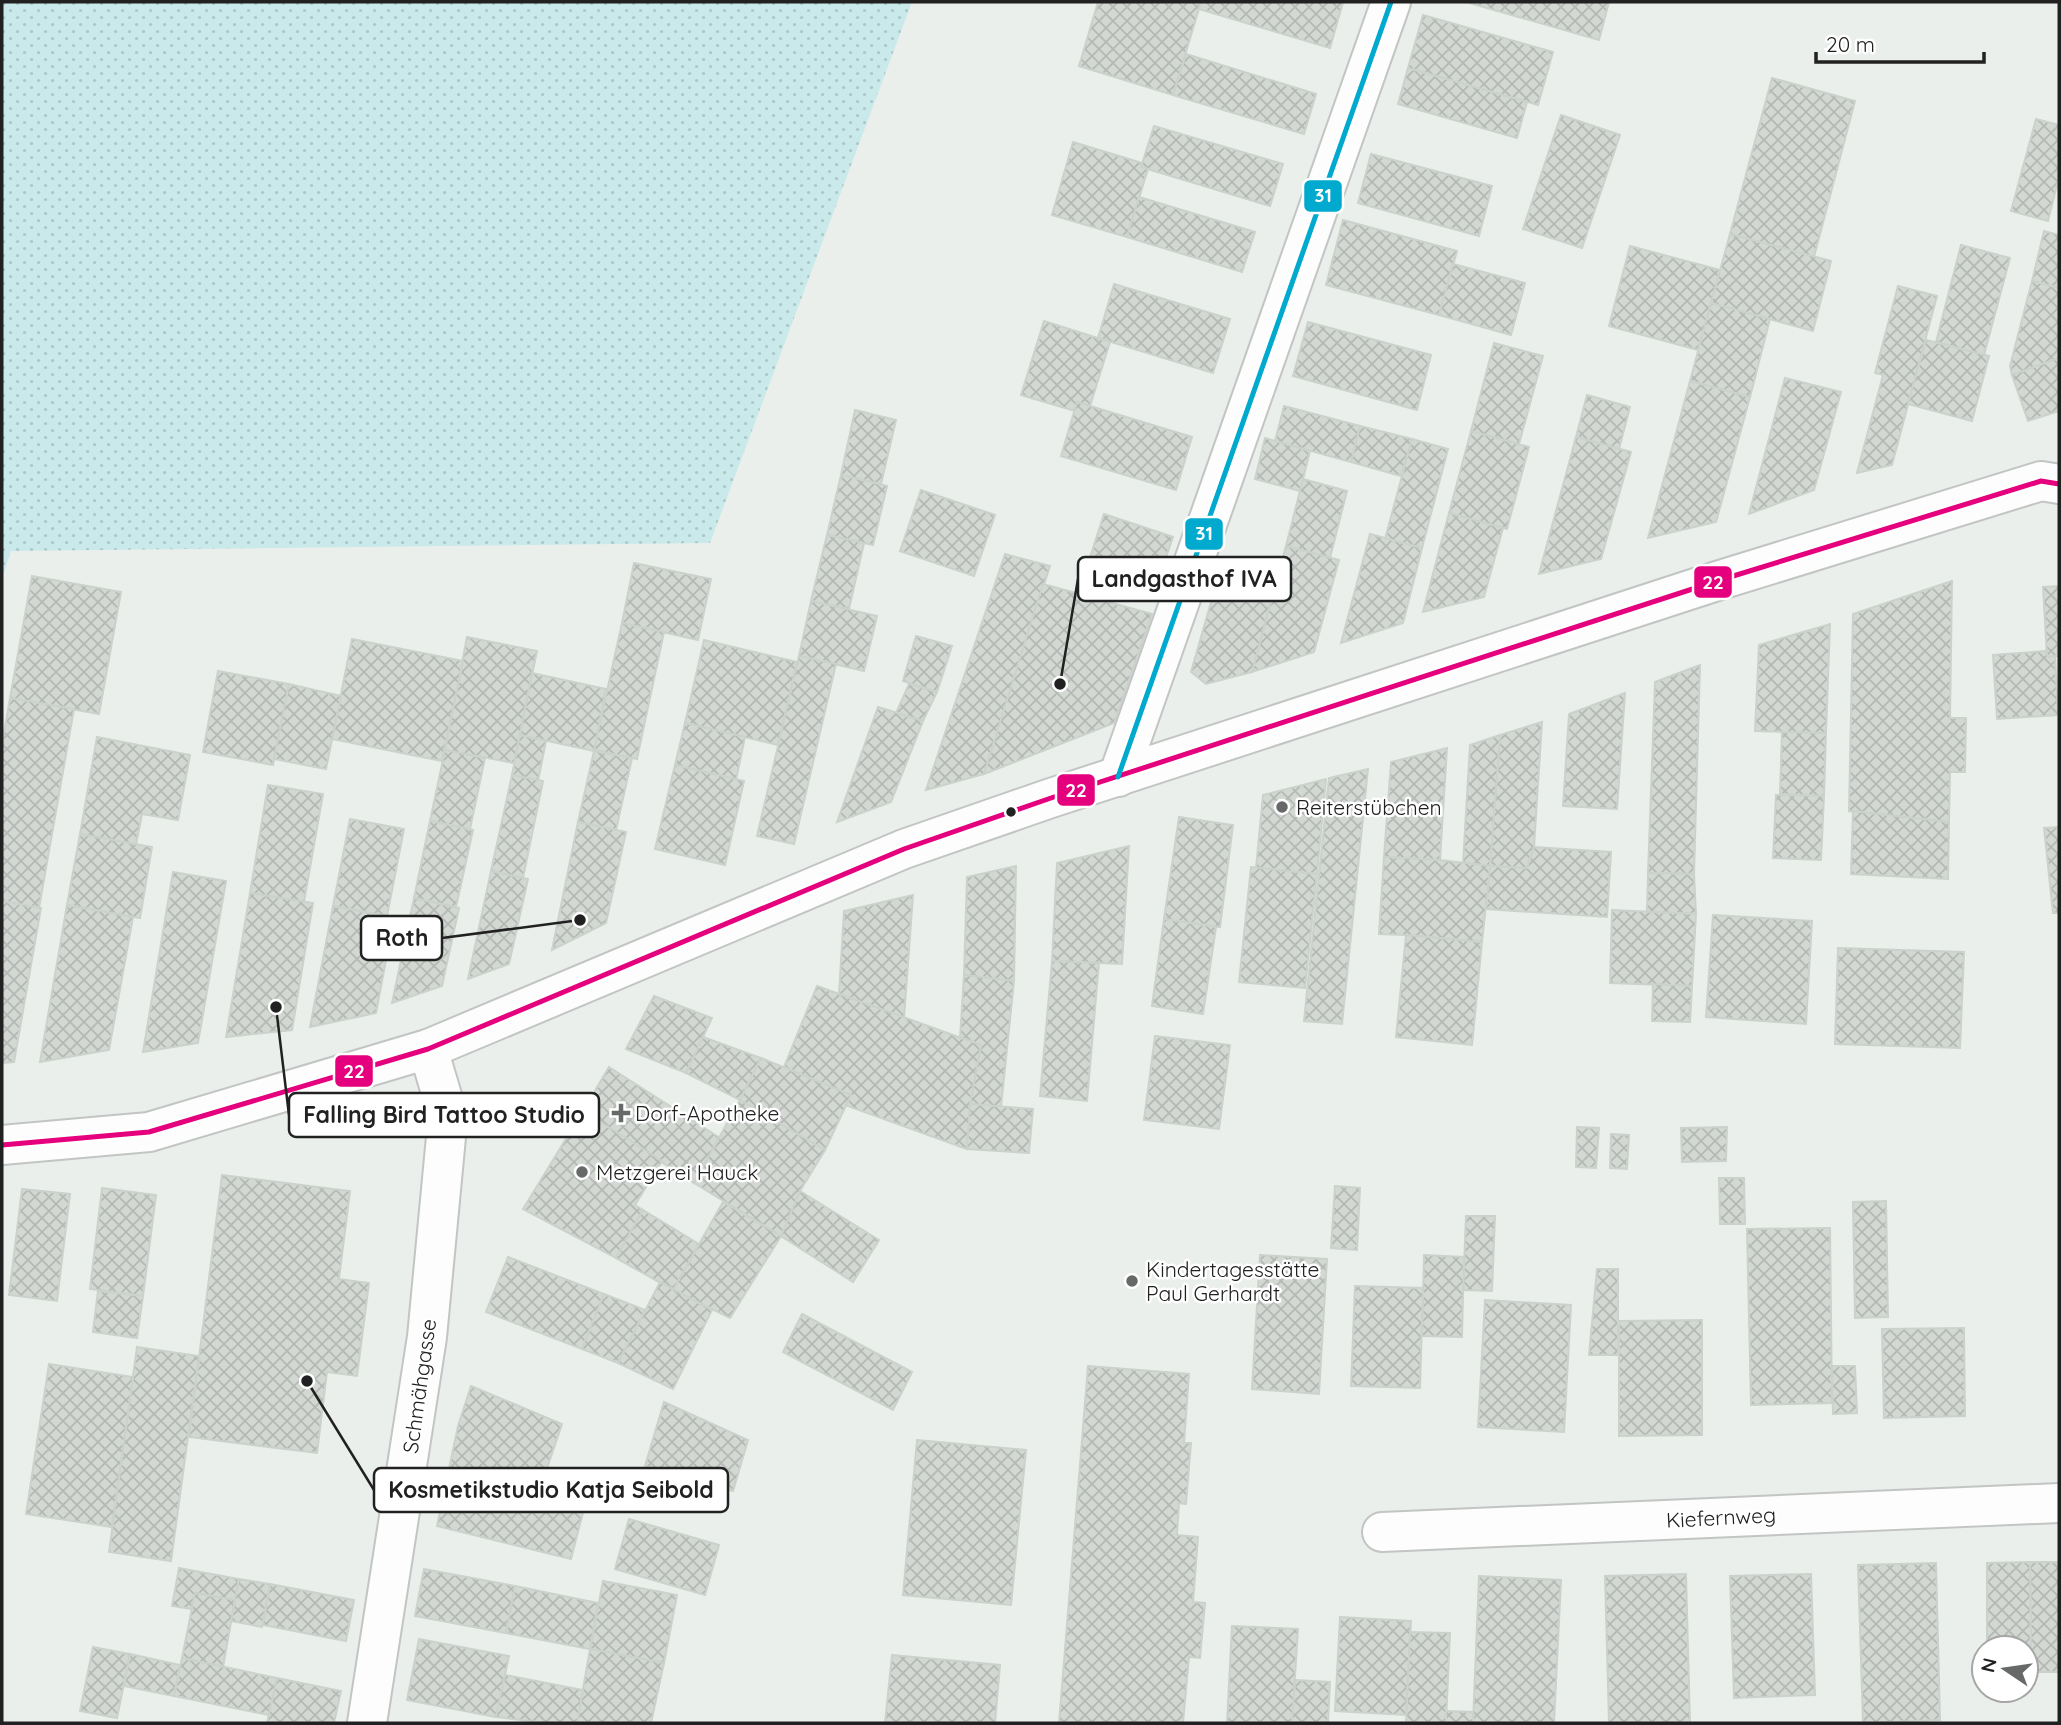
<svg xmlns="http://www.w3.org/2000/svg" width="2061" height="1725" viewBox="0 0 2061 1725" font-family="Quicksand,sans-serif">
<defs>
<pattern id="grass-dots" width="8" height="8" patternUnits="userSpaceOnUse" patternTransform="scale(1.75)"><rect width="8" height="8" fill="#cae9ea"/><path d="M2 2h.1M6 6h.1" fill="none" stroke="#adc8c8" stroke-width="1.8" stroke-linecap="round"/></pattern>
<pattern id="building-cross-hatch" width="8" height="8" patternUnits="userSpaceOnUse" patternTransform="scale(1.75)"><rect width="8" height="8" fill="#d3d8d3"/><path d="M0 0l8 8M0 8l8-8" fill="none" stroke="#b5b9b5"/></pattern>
</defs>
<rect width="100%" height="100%" fill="#eaefeb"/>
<polygon fill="url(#grass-dots)" points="2,2 912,2 710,543 11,551 2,579"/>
<g fill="url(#building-cross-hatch)" stroke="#cbd2cc" stroke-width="2">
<polygon points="1098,2 1201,2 1173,95 1079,66"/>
<polygon points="1201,2 1343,2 1330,48 1199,9"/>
<polygon points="1466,2 1609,2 1599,40"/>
<polygon points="1423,15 1553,52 1538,105 1408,68"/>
<polygon points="1186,54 1316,94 1304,134 1173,95"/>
<polygon points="1408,68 1527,102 1517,138 1398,104"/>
<polygon points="1772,78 1855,101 1814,257 1730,234"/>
<polygon points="1561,115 1620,135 1582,248 1523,229"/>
<polygon points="2036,119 2059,125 2059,177 2048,221 2011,211"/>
<polygon points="1154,126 1283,164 1270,206 1141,167"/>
<polygon points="1073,142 1142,163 1141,167 1148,169 1127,237 1052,215"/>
<polygon points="1371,154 1492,186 1479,236 1358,203"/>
<polygon points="1139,197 1255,232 1242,272 1127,237"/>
<polygon points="1343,220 1457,251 1439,315 1326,285"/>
<polygon points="2044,231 2059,235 2059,288 2032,281"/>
<polygon points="1730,234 1831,261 1813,331 1711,303"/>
<polygon points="1961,245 2010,258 1984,355 1936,342"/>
<polygon points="1630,246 1720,270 1698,350 1609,326"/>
<polygon points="1453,264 1525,283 1511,335 1439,315"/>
<polygon points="2032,281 2059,288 2059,358 2012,375 2010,366"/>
<polygon points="1114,284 1230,319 1213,373 1098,338"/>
<polygon points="1898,286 1937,296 1892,465 1857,473 1883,375 1875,373"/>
<polygon points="1711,303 1770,319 1750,397 1690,381"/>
<polygon points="1044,321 1110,342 1090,406 1077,402 1075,411 1021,395"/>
<polygon points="1308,322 1431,355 1417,410 1293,376"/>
<polygon points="1926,340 1989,356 1972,421 1908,404"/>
<polygon points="1494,343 1543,356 1519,444 1471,431"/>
<polygon points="2059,358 2059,411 2028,421 2012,375"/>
<polygon points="1785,378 1841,392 1814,490 1749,514"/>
<polygon points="1690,381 1750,397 1716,522 1648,538"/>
<polygon points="1587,395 1630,407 1619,449 1576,437"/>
<polygon points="1077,402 1192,437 1176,490 1061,456"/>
<polygon points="1284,406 1360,426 1351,462 1275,441"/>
<polygon points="855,410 896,420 881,484 841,475"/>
<polygon points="1360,426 1412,439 1401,476 1351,462"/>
<polygon points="1471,431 1529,447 1507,529 1449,513"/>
<polygon points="1576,437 1631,452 1601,559 1539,574"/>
<polygon points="1265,438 1310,451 1300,491 1255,479"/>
<polygon points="1412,439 1448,449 1422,548 1385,539"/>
<polygon points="841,475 887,486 873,545 827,535"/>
<polygon points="1303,479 1347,491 1330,558 1286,546"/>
<polygon points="921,490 995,515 974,576 900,551"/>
<polygon points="1449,513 1503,528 1484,597 1423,612"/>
<polygon points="1104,514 1173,537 1153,595 1085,573"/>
<polygon points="1370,534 1422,548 1403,623 1341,643"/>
<polygon points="827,535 864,543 849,609 811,601"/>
<polygon points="1286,546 1339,560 1314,652 1252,672"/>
<polygon points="1005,554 1050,566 984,774 926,790"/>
<polygon points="634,563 711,579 698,640 622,623"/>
<polygon points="1220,571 1275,585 1252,672 1206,684 1191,672"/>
<polygon points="32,576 121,592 99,714 10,698"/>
<polygon points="1952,581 1950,718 1966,718 1965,772 1950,772 1949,822 1849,811 1853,614"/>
<polygon points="1043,584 1152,614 1114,723 984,774"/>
<polygon points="2059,586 2059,656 2047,657 2043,587"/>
<polygon points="811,601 877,616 864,671 799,656"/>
<polygon points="622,623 664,632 637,759 594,750"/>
<polygon points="1830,624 1826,733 1755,731 1759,645"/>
<polygon points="916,636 952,646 937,692 903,681"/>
<polygon points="467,637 537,651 514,763 445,750"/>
<polygon points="352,639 463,661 442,761 332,739"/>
<polygon points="704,640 797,662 778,745 685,723"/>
<polygon points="2046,651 2047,657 2055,656 2058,715 1997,719 1993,655"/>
<polygon points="799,656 836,664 794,844 757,836"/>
<polygon points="1700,665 1694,874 1648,873 1655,682"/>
<polygon points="218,671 289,684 273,765 203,752"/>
<polygon points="532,673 606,689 594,751 520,735"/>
<polygon points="289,684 341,696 326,769 274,759"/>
<polygon points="909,684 937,692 923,721 896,713"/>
<polygon points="1625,693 1617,809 1563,806 1569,714"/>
<polygon points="10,698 74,709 39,908 2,901 2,745"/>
<polygon points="878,707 923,721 891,802 837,822"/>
<polygon points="1542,722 1534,847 1527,868 1490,866 1500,735"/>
<polygon points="685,723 745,737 736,780 675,765"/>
<polygon points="1782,732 1826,733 1824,796 1780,794"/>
<polygon points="520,735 546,741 538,781 512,775"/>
<polygon points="1500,735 1490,866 1463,863 1470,745"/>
<polygon points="97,737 190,755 178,820 142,814 136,845 80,834"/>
<polygon points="1447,748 1440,860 1384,857 1391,762"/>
<polygon points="445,750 485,758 470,829 430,821"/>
<polygon points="594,751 632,758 616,830 578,822"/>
<polygon points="675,765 744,781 725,865 655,849"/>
<polygon points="1368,769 1342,1024 1304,1021 1329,778"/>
<polygon points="512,775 543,781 523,878 491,871"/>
<polygon points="1326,779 1317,874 1256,868 1263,795"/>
<polygon points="268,785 323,794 304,902 250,893"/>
<polygon points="1776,795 1824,796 1821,860 1773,858"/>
<polygon points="1853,811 1949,822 1948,879 1851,874"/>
<polygon points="1179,817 1233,825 1220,927 1164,919"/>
<polygon points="350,819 404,829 387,916 333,906"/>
<polygon points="430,821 473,830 456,907 414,898"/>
<polygon points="578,822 626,832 606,923 552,950"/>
<polygon points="2059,827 2059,913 2053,913 2044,828"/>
<polygon points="80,834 152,847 140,918 67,905"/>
<polygon points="1129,846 1122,964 1052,961 1057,863"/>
<polygon points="1534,847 1611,852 1607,917 1486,909 1490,866 1527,868"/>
<polygon points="1384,857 1440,860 1490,866 1482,942 1406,935 1379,934"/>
<polygon points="1016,866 1014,981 964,975 967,877"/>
<polygon points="1251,867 1317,874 1305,988 1239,982"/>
<polygon points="491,871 528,879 509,964 468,979"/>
<polygon points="173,872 226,881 198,1043 143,1052"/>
<polygon points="1648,873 1694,874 1696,914 1647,912"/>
<polygon points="250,893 313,903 292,1030 226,1037"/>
<polygon points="913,895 904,1018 839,994 844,911"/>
<polygon points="414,898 459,908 442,986 392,1003"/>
<polygon points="2,901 41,908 14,1062 2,1063"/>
<polygon points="67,905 133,917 109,1050 40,1062"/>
<polygon points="333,906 394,918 376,1013 310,1027"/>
<polygon points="1612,910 1696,914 1692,986 1610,983"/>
<polygon points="1713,915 1812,921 1806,1024 1706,1017"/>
<polygon points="1164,919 1216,927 1203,1014 1152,1006"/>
<polygon points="1406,935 1482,942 1472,1045 1396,1037"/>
<polygon points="1838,948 1964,952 1960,1048 1835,1044"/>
<polygon points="1052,961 1099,963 1087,1101 1040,1096"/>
<polygon points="964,975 1014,981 1001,1107 970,1104 981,1045 960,1038"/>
<polygon points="1653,984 1692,986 1690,1022 1652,1021"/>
<polygon points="817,986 981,1045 970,1104 967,1149 845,1105 851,1095 784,1067"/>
<polygon points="654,996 712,1018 686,1073 626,1049"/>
<polygon points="1155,1036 1230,1045 1219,1129 1144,1120"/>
<polygon points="703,1037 761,1058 740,1100 686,1073"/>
<polygon points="761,1058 851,1095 825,1150 740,1100"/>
<polygon points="609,1067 720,1138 694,1183 583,1111"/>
<polygon points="740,1100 825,1150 800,1191 781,1236 694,1183"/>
<polygon points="970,1104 1033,1109 1029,1153 967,1149"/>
<polygon points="583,1111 662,1161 635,1205 643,1210 616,1258 523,1209"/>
<polygon points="1577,1127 1599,1128 1596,1168 1576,1167"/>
<polygon points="1727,1127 1726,1161 1682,1162 1681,1128"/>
<polygon points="1611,1134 1629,1135 1627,1169 1610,1168"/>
<polygon points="222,1175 350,1191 339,1279 369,1283 357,1376 327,1372 317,1453 189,1437"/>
<polygon points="1719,1178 1744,1178 1745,1224 1720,1224"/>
<polygon points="1335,1186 1360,1188 1357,1250 1331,1248"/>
<polygon points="102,1188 156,1195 143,1296 90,1289"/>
<polygon points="22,1189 70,1194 57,1301 9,1295"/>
<polygon points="800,1191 879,1240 853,1282 781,1236"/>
<polygon points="1886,1201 1888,1317 1855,1318 1853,1202"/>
<polygon points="723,1202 781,1236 730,1318 673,1290"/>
<polygon points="643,1210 699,1244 673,1290 616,1258"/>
<polygon points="1466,1216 1495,1216 1492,1291 1463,1290"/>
<polygon points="1830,1228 1832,1403 1751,1405 1747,1229"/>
<polygon points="1260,1255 1327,1259 1319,1394 1252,1389"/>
<polygon points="1424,1255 1464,1257 1462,1337 1422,1336"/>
<polygon points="508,1257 604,1294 582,1349 486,1312"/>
<polygon points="1597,1269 1618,1269 1618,1355 1589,1355"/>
<polygon points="660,1282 712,1310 673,1389 618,1363"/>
<polygon points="1355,1286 1423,1288 1420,1388 1351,1386"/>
<polygon points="98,1291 143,1296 137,1338 93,1332"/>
<polygon points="604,1294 645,1310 618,1363 582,1349"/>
<polygon points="1485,1300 1571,1305 1564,1432 1478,1427"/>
<polygon points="802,1314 912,1372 893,1410 783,1352"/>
<polygon points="1702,1320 1702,1435 1619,1436 1619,1321"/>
<polygon points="1964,1328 1965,1416 1884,1418 1882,1329"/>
<polygon points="137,1347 199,1356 171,1561 109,1552"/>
<polygon points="49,1364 133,1377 112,1527 26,1514"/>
<polygon points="1088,1366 1189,1374 1184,1443 1191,1443 1186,1504 1179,1503 1177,1535 1198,1537 1193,1602 1205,1603 1200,1658 1189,1657 1183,1723 1059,1723"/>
<polygon points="1832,1366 1855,1366 1857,1413 1833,1414"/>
<polygon points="471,1386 562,1424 543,1480 588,1493 571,1559 437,1526 458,1426"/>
<polygon points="664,1402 748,1440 733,1491 645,1466"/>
<polygon points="917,1440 1026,1450 1011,1605 903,1595"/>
<polygon points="629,1519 719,1545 705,1595 615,1569"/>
<polygon points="2030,1562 2059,1562 2059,1672 2031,1672"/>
<polygon points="2030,1562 2031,1672 2026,1672 2026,1648 1987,1648 1987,1563"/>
<polygon points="1936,1563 1940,1720 1863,1723 1858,1565"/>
<polygon points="179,1568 239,1579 235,1600 195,1593 192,1609 172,1606"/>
<polygon points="424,1569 515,1586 506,1633 415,1616"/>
<polygon points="1686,1574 1690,1723 1609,1723 1605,1576"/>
<polygon points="1811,1574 1815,1695 1734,1698 1730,1576"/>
<polygon points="1479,1576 1561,1580 1554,1723 1473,1723"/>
<polygon points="239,1579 270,1584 262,1627 231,1621"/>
<polygon points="603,1581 677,1595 664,1663 590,1649"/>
<polygon points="270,1584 354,1600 346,1641 263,1625"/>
<polygon points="515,1586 598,1603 590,1649 506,1633"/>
<polygon points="195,1593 235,1600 223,1667 182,1658"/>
<polygon points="1340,1617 1411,1621 1406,1715 1335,1711"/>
<polygon points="1232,1626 1298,1629 1292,1723 1227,1723"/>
<polygon points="1410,1632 1450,1633 1446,1723 1406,1723"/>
<polygon points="419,1639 509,1656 496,1717 407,1700"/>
<polygon points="93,1647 130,1654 117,1718 80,1711"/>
<polygon points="590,1649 664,1663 651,1723 577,1723"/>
<polygon points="130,1654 180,1665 174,1696 124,1686"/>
<polygon points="892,1655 1000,1665 995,1723 885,1723"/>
<polygon points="182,1658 277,1678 269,1715 174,1696"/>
<polygon points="505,1675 583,1690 577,1723 545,1723 496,1717"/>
<polygon points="277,1678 341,1691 334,1723 267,1723"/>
<polygon points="1295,1680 1330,1682 1328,1723 1292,1723"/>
<polygon points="1446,1711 1473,1712 1473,1723 1446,1723"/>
</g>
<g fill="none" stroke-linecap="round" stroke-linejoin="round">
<defs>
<g id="minor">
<polyline points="1118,777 1391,2"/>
<polyline points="2,1145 149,1132 428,1049 904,849 1051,798 1717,581 2041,481 2059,484"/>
<polyline points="1382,1532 2059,1503"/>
<polyline points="367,1723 427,1337 448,1116 428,1049"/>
</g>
</defs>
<use href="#minor" stroke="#c2c5c3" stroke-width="42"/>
<use href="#minor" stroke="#fcfdfc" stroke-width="38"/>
<defs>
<polyline id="bus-1" points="2,1145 149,1132 428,1049 904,849 1051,798 1717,581 2041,481 2059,484"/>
<polyline id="bus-2" points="1118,777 1391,2"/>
</defs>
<use href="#bus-1" stroke="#fff" stroke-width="10"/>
<use href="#bus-2" stroke="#fff" stroke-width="10"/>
<use href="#bus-1" stroke="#e5007d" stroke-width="5"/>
<use href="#bus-2" stroke="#00a9ce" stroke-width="5"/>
</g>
<g fill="#676968" stroke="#fff" stroke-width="2.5">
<circle cx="1282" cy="807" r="7"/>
<path d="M617.5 1102.5h7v7h7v7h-7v7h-7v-7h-7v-7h7z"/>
<circle cx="582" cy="1172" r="7"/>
<circle cx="1132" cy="1281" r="7"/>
</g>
<circle fill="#212121" stroke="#fff" stroke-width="2.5" cx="1011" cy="812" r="6"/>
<g text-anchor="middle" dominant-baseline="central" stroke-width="5" stroke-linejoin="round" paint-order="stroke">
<g font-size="21" fill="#212121" stroke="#fff" text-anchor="start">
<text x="1296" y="807">Reiterstübchen</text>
<text x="635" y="1113">Dorf-Apotheke</text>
<text x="596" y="1172">Metzgerei Hauck</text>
<text x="1146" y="1269">Kindertagesstätte<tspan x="1146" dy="24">Paul Gerhardt</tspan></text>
</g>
<g font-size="21" fill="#212121" stroke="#fff">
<text transform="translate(419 1386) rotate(-82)">Schmähgasse</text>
<text transform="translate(1721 1517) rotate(-3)">Kiefernweg</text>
</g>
</g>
<path fill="none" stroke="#212121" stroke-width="2.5" d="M1060 684L1078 579M580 920L442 938M276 1007L289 1115M307 1381L374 1490"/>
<g fill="#212121" stroke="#fff" stroke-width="2.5">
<circle cx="1060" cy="684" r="7"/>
<circle cx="580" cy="920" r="7"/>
<circle cx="276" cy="1007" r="7"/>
<circle cx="307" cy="1381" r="7"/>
</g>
<g fill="#fff" stroke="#212121" stroke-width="2.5">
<rect x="1078" y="557" width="213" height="44" rx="7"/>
<rect x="361" y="916" width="81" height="44" rx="7"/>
<rect x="289" y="1093" width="310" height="44" rx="7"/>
<rect x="374" y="1468" width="354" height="44" rx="7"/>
</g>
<g font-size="23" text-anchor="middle" font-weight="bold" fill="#212121">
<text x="1184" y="587">Landgasthof IVA</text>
<text x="402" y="946">Roth</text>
<text x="444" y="1123">Falling Bird Tattoo Studio</text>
<text x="551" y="1498">Kosmetikstudio Katja Seibold</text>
</g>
<g stroke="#fff" stroke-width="2.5">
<rect x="1303" y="179" width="40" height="34" rx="7" fill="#00a9ce"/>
<rect x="1184" y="517" width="40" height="34" rx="7" fill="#00a9ce"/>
<rect x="1693" y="565" width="40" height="34" rx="7" fill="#e5007d"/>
<rect x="1056" y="773" width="40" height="34" rx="7" fill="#e5007d"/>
<rect x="334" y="1054" width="40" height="34" rx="7" fill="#e5007d"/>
</g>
<g font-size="19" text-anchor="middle" font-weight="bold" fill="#fff">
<text x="1323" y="202">31</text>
<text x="1204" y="540">31</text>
<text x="1713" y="589">22</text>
<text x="1076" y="797">22</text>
<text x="354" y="1078">22</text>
</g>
<rect width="2061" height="1725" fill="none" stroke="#212121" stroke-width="7"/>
<g transform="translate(2005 1669) rotate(283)"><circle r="33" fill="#ffffff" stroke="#a6a6a6" stroke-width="2"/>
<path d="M0-5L12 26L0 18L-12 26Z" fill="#676968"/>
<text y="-10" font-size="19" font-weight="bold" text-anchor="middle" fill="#212121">N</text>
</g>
<path d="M1816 52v10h168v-10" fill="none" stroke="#212121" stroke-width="3.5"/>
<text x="1826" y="52" font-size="21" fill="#212121" stroke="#ffffff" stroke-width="5" paint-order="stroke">20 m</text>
</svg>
